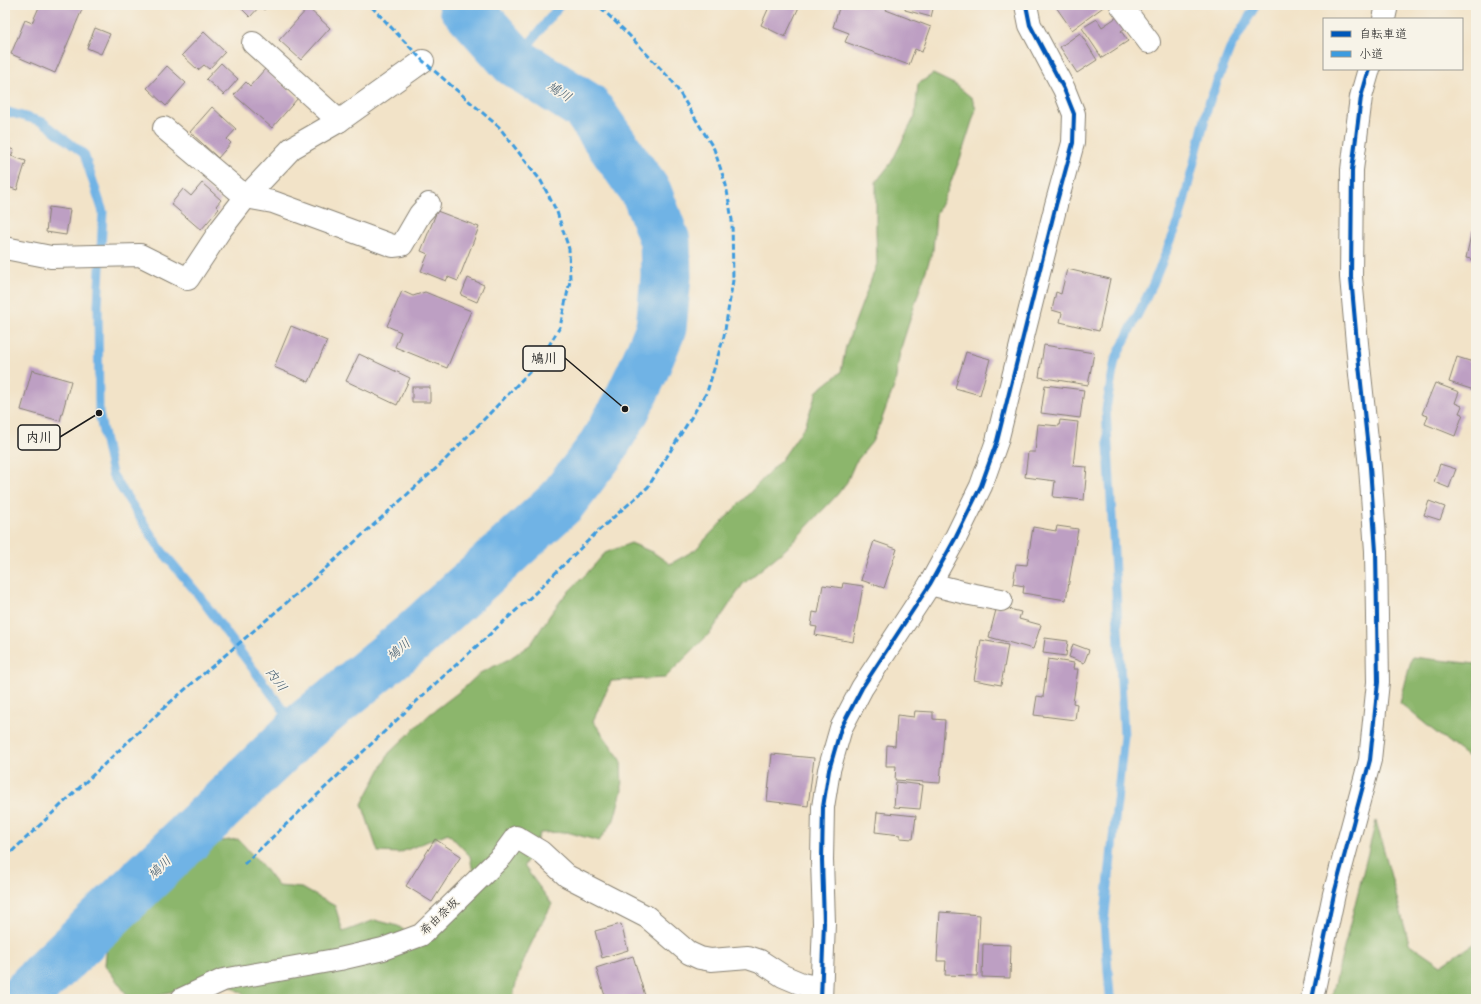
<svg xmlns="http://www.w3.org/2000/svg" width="1481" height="1004" viewBox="0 0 1481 1004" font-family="'Patrick Hand','Klee One',sans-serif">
<rect width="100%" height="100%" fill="#f7f3e8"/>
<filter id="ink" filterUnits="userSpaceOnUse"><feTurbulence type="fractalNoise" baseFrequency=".025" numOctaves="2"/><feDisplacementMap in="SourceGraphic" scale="8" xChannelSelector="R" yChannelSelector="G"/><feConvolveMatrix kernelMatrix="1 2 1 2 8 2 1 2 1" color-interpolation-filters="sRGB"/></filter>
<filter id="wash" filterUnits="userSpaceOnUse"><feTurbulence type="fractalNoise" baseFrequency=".012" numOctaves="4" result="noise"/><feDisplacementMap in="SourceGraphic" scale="16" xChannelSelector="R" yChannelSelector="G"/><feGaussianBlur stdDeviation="0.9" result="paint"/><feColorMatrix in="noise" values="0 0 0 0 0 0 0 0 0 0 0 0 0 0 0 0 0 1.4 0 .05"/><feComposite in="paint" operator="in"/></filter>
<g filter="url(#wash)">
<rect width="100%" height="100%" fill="#f2e3c8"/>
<g fill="#8cb66c" stroke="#546944">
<path d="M933 74 956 85 972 98 976 109 960 159 947 192 936 214 933 250 922 282 900 351 895 384 880 424 872 442 855 463 847 482 837 495 787 548 743 584 711 632 665 678 611 681 593 721 621 760 622 790 614 820 599 841 567 832 540 833 524 866 552 904C537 933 517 966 513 999H248L246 996 211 974 180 990 137 999H130L105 965 108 935 136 911 172 871 206 843 238 839 261 864 278 886 302 888 335 906 343 932 375 920 398 926 424 944 477 894 470 856 448 833 399 853 378 852 362 804 389 753 430 714 464 688 480 673 509 659 531 644 550 615 565 595 588 572 605 553 631 543 654 553 670 564 695 550 782 459 805 426 817 391 841 372 846 346 877 264 876 230V182L891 163 915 116 918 84Z"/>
<polygon points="1412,657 1476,664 1476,763 1434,731 1400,703"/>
<polygon points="1376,821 1409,943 1441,965 1476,942 1476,999 1331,999"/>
</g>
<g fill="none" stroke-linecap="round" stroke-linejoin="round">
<g stroke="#70b3e5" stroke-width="9">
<polyline points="515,62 560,5"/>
<polyline points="5,111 43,122 84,154 103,212 98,305 99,413 112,474 161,550 197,593 299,731"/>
<polyline points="1112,999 1110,995 1104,923 1124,736 1106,409 1115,360 1153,284 1179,221 1209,103 1230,49 1256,5"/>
</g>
<polyline stroke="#70b3e5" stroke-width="51" points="22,999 42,978 299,731 411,639 561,502 600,451 625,409 643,371 661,328 666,276 665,241 647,194 586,107 515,62 464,5"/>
</g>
<g id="blocks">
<g fill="#bd9fc3">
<polygon points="40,5 84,5 55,73 11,54 25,20 32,23"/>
<polygon points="238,5 269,5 264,10 260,6 250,17"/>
<polygon points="770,5 800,5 785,37 761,25"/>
<polygon points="840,5 886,5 888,6 886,10 931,27 922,52 915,49 909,65 845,42 849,33 833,27"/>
<polygon points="906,5 934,5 931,17 905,10"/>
<polygon points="1059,5 1106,5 1072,30 1056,7"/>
<polygon points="308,8 330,28 301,60 279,40"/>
<polygon points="1117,17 1125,28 1121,31 1128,41 1102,58 1082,28 1097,19 1102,27"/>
<polygon points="95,28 110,34 101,54 87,48"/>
<polygon points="204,32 225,52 209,69 204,65 198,70 182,55"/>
<polygon points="1080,33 1097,60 1077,73 1060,47"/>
<polygon points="221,63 238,79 224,95 206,79"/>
<polygon points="167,66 186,83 166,106 147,88"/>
<polygon points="265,69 298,98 272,128 234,95 246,82 250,86"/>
<polygon points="212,107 236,129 227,139 231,143 218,158 190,132"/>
<polygon points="5,141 10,142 8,148 14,150 11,156 26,161 17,190 5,186"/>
<polygon points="202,183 221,200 216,206 219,209 201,230 171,204 183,189 191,196"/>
<polygon points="49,207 70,210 66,235 46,232"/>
<polygon points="437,211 479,227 458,281 448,277 446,281 421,271 428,254 421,251"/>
<polygon points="1472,230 1476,231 1476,260 1466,258"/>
<polygon points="1067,269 1110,279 1099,331 1060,322 1062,313 1052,310 1056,292 1061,294"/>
<polygon points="468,278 484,285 477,302 461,295"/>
<polygon points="402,291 413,296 425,292 471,311 447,368 395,347 401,332 387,326"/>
<polygon points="291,326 327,341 309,382 274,367"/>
<polygon points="1044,345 1094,353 1088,385 1039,377"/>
<polygon points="966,352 990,359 980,395 955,388"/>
<polygon points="359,354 410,378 397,405 346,381"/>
<polygon points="1457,357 1476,363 1476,384 1474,390 1449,382"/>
<polygon points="32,370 71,381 60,421 21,410"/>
<polygon points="1435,383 1459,392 1455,403 1462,406 1459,413 1463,414 1455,436 1425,424 1428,416 1422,414"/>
<polygon points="1045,385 1084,390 1080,418 1041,413"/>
<rect x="412" y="387" width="18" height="15"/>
<polygon points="1060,420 1078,422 1073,466 1087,467 1084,500 1053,497 1055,481 1025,477 1028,452 1035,452 1038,424 1059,426"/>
<polygon points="1440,464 1456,469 1449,488 1434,482"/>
<polygon points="1429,501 1445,507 1440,520 1424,515"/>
<polygon points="1057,526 1078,529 1066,600 1023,593 1024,586 1013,584 1016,564 1027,565 1033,527 1056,531"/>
<polygon points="874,541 897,549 884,588 861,580"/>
<polygon points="843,583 863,586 853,642 815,635 817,627 811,626 813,612 818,613 823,585 842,588"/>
<polygon points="997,606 1021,612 1019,619 1041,625 1033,649 989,637"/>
<polygon points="1045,638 1068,641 1066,656 1043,653"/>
<polygon points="981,640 1008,645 1001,685 974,680"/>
<polygon points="1073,644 1089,650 1084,663 1069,657"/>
<polygon points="1048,659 1074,663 1073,669 1078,669 1073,703 1077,704 1075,720 1034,715 1037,696 1043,697"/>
<polygon points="915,711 933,712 933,719 945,720 940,783 895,780 896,766 886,766 887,745 895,746 897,715 914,717"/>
<polygon points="772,754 814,758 808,806 767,801"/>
<polygon points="896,782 923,785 920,809 894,807"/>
<polygon points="877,812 916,816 913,839 900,838 900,835 875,832"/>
<polygon points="435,839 461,856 432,902 406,886"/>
<polygon points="940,912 980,915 977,976 945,975 946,961 937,961"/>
<polygon points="621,924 628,950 602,958 595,931"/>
<polygon points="983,944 1011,945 1010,978 982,977"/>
<polygon points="633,956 646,999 606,999 596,968"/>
</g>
</g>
</g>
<g filter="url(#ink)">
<use href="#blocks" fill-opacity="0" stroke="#878072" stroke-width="1"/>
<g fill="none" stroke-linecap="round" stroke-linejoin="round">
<defs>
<g id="minor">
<polyline points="1121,5 1149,42"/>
<polyline points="1384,19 1387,5"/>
<polyline points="253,43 339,121"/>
<polyline points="164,128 246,197 273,202 393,246 402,245 420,214 429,204"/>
<polyline points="5,248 51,257 140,255 188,279 221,229 246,197 292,148 339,121 423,61"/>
<polyline points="930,584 970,594 1001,600"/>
<polyline points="182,999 223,980 340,959 383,949 421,935 502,856 516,837 541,852 567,876 647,917 689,953 700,958 711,960 748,957 760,961 783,976 802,984 821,988"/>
<polyline points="821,999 824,923 822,860 823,807 829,770 841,728 862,688 930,584 956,537 981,486 997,441 1056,205 1073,143 1074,114 1064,89 1030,25 1026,5"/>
<polyline points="1312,999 1334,894 1370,760 1378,682 1376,551 1370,467 1359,365 1351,277 1352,170 1361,97 1369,69"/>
</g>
</defs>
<use href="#minor" stroke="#878072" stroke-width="24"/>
<use href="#minor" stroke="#fff" stroke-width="22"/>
<g stroke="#3c9bdf" stroke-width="3" stroke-dasharray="6 3" stroke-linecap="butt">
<polyline points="5,858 167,705 306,586 442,463 539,362 560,327 570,281 569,249 557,212 541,181 499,127 423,61 370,5"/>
<polyline points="244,864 436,683 533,595 598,531 648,487 707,392 724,336 733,280 732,220 726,185 714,149 673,82 627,33 598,5"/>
</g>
<defs>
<g id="cycleway">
<polyline points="821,999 824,923 822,860 823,807 829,770 841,728 862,688 930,584 956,537 981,486 997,441 1056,205 1073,143 1074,114 1064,89 1030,25 1026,5"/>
<polyline points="1312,999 1334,894 1370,760 1378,682 1376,551 1370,467 1359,365 1351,277 1352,170 1361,97 1369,69"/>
</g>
</defs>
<use href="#cycleway" stroke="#f7f3e8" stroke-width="6"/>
<use href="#cycleway" stroke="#0057b8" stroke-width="4"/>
</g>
</g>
<g text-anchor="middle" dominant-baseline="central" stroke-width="3.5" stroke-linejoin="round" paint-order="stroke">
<g font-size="12" fill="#1c1c1c" stroke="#f7f3e8">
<text transform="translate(439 916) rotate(-43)">希由奈坂</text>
</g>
<g font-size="13" font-style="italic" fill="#3e586c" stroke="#f7f3e8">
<text transform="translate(560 91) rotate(32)">鳩川</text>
<text transform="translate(398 649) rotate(-40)">鳩川</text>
<text transform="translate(277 679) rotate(54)">内川</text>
<text transform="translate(159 867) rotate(-44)">鳩川</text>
</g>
</g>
<path fill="none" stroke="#1c1c1c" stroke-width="1.5" d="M625 409L565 358M99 413L60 437"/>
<g fill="#1c1c1c" stroke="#f7f3e8" stroke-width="1.5">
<circle cx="625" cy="409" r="4"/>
<circle cx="99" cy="413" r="4"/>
</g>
<g fill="#f7f3e8" stroke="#1c1c1c" stroke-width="1.5">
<rect x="523" y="346" width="42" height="25" rx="4"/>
<rect x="18" y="425" width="42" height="25" rx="4"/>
</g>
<g font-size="13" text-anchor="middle" font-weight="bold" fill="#1c1c1c">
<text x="544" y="363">鳩川</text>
<text x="39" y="442">内川</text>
</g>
<rect width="1481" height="1004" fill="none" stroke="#f7f3e8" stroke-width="20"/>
<rect x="1323" y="18" width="140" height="52" fill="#f7f3e8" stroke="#9f9d96"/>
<rect x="1331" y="31" width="20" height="6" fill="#0057b8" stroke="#9f9d96"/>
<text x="1359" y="38" font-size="12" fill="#1c1c1c">自転車道</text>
<rect x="1331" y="51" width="20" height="6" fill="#3c9bdf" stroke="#9f9d96"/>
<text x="1359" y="58" font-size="12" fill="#1c1c1c">小道</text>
</svg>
